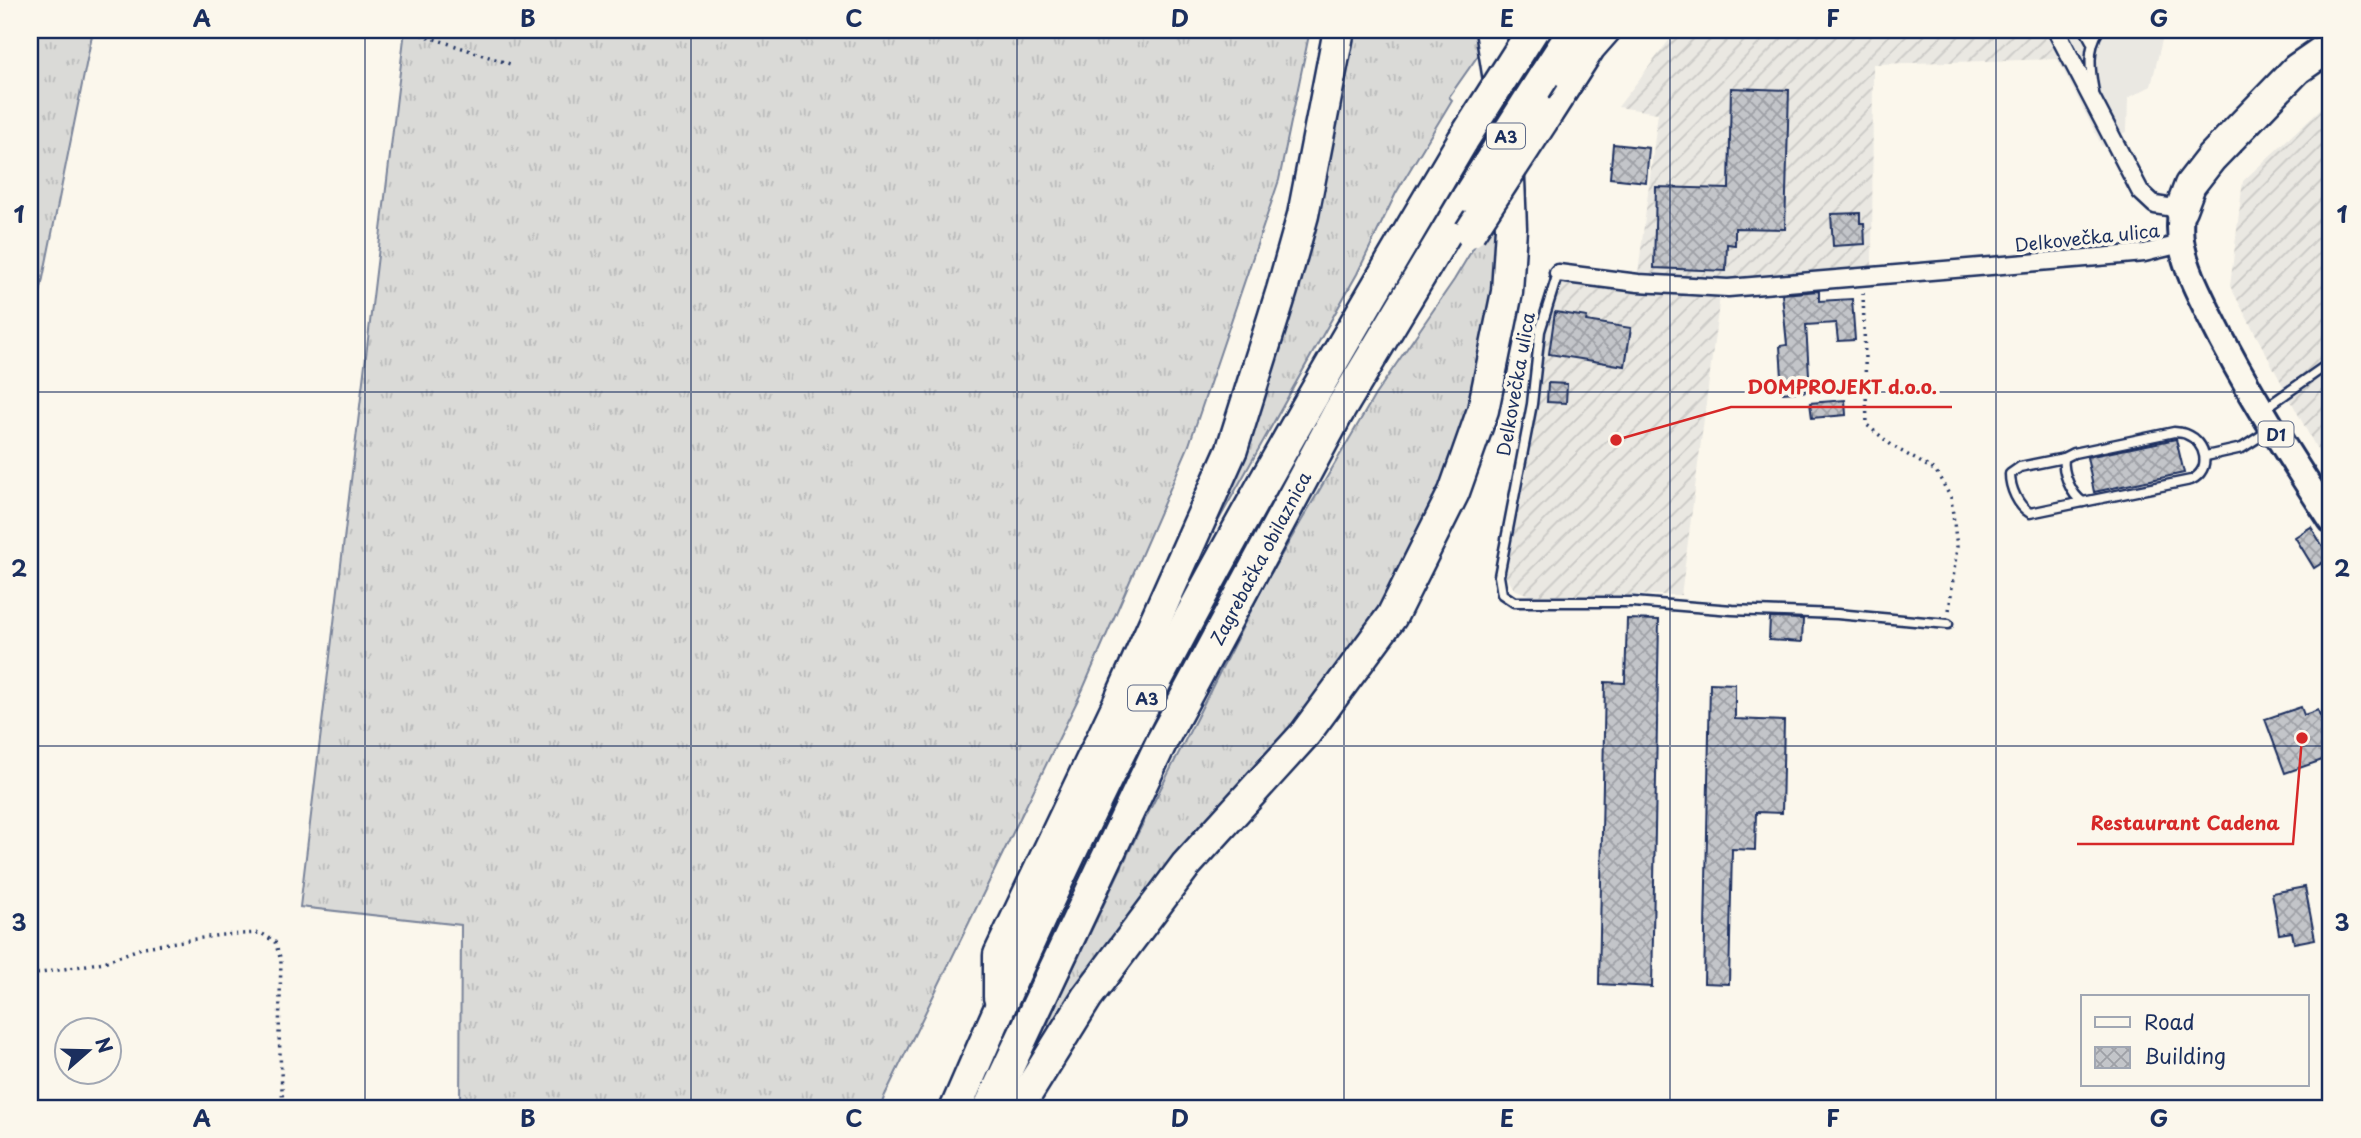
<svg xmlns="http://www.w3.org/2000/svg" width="2361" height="1138" viewBox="0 0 2361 1138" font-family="'Playpen Sans',sans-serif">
<defs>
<pattern id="industrial-furrows" width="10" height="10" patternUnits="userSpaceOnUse" patternTransform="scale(1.75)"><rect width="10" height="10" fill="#eae8e2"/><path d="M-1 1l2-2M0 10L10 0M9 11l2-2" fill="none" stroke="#c8c7c4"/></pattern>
<pattern id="grass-tufts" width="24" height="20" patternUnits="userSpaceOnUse" patternTransform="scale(1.75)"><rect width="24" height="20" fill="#dadad7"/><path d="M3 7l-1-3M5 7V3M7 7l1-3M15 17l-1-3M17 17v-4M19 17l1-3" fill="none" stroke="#babbbb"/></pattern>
<pattern id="building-cross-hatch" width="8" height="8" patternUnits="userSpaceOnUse" patternTransform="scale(1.75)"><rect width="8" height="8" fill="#c3c5c9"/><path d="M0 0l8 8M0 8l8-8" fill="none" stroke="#9ea0a6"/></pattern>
</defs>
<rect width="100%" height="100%" fill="#fbf7ec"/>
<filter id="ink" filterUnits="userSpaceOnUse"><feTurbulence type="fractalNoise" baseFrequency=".0143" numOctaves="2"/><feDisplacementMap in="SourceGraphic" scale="14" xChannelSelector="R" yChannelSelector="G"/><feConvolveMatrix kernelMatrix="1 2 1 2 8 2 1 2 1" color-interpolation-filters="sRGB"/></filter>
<g filter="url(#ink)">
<polygon fill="#eae8e2" points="2043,30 2161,30 2162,40 2151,86 2128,98 2127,131 2102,146"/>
<g fill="url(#industrial-furrows)">
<polygon points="1677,30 2043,30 2058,59 1873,64 1872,269 1733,278 1674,279 1638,274 1658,113 1618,107"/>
<polygon points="2331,99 2331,476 2230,286 2243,181"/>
<polygon points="1559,283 1720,296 1681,595 1529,595 1514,589 1506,576 1511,544 1526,474 1549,314"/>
</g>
<g fill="url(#grass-tufts)" stroke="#7a849a" stroke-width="2">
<polygon points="30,30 93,30 37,308 30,307"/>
<polygon points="405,30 1310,30 1279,180 1189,445 1083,689 885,1095 880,1108 460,1108 461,925 300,907"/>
<polygon points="1349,30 1483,30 1486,44 1449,97 1452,100 1396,193 1357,274 1207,541"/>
<polygon points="1498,207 1495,277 1478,377 1436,506 1362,641 1051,1028 1049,1028 1048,1023 1057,1002 1135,839 1265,583 1375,395 1454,280"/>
</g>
<g fill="url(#building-cross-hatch)" stroke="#1b2f5e" stroke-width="2">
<polygon points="1731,88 1789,90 1785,229 1735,228 1735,245 1727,244 1726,271 1654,268 1656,187 1729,189"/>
<polygon points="1613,144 1649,148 1646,182 1610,178"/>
<polygon points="1860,213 1860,223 1864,223 1865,244 1833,246 1831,214"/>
<polygon points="1819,291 1819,301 1852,299 1855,340 1838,341 1836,323 1806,325 1810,391 1783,393 1780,346 1787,345 1782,294"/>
<polygon points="1555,312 1587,317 1586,321 1631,328 1625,366 1549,354"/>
<polygon points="1548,383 1567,384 1566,403 1547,402"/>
<polygon points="1845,400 1846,415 1812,418 1810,403"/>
<polygon points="2176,439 2184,473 2094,492 2087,457"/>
<polygon points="2311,527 2330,558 2314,568 2295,537"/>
<polygon points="1770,618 1803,619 1802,642 1769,640"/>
<polygon points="1627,619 1659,620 1652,987 1599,984 1605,682 1625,683"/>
<polygon points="1710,683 1735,684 1735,719 1784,721 1782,813 1756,812 1755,850 1732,849 1729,984 1704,983"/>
<polygon points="2301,707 2304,715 2318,710 2320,716 2331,712 2331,757 2285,773 2265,719"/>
<polygon points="2305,887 2315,939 2294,943 2292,932 2279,934 2272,893"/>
</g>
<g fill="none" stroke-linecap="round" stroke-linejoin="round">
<defs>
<g id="lane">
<polyline points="2085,30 2091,41"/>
<path d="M2094 92C2090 71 2087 48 2099 30"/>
<polyline points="1558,273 1540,331 1532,404 1499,576 1502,594 1514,602 1633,602 1732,610 1837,614 1948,624"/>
<polyline points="2264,409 2331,362"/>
<path d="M2174 432C2175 432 2185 433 2186 434 2207 442 2212 470 2191 480L2083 502C2071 495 2062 472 2064 458L2074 453Z"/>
<polyline points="2206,456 2242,448 2270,430"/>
<path d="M2064 458 2020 467 2010 474C2010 488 2018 506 2030 513L2083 502"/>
</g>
<g id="street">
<polyline points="2056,30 2140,191 2155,205 2181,209"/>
<polyline points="1558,273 1638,283 1728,288 2122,255 2144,253 2181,244"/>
</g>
<path id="primary" d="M2181 209C2180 221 2179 233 2182 246 2187 271 2199 293 2210 316 2245 387 2288 454 2331 520"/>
<g id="highway">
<polyline points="1544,76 1574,30"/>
<polyline points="1547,114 1590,47 1605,30"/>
<polyline points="2181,209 2190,185 2211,158 2297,69 2323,51 2331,49"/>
<polyline points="999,997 999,955 1118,704 1232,449 1282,290 1303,215 1339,30"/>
<path d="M956 1108C1022 954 1093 800 1172 651 1263 478 1363 309 1463 140"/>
<polyline points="989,1108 1162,741 1338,413 1468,196"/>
<polyline points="1018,1108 1087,997 1186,865 1305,734 1392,616 1454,492 1483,410 1507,292 1511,228 1507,130 1491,30"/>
</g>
</defs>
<use href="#lane" stroke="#1b2f5e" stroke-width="13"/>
<use href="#street" stroke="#1b2f5e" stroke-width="21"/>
<use href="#primary" stroke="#1b2f5e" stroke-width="30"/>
<use href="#highway" stroke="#1b2f5e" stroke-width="35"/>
<g stroke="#1b2f5e" stroke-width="3.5" stroke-dasharray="2 5" stroke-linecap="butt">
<polyline points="408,30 513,65"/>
<polyline points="1863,293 1867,425 1894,447 1936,471 1951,498 1957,547 1949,611"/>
<polyline points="30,975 104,962 144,947 221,935 261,933 275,942 281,960 279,1035 283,1108"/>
</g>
<use href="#lane" stroke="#fbf7ec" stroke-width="8"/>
<use href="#street" stroke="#fbf7ec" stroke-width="16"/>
<use href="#primary" stroke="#fbf7ec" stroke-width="24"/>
<use href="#highway" stroke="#fbf7ec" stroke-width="30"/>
<defs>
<g id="highway-bridge">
<polyline points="1463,140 1533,30"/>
<polyline points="1468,196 1544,76"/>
<polyline points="1470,232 1547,114"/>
</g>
</defs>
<use href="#highway-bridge" stroke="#1b2f5e" stroke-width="35" stroke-linecap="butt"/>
<use href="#highway-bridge" stroke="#fbf7ec" stroke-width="30"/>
</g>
</g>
<path fill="none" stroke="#1b2f5e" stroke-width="2" stroke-opacity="0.55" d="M365 30V1108M691 30V1108M1017 30V1108M1344 30V1108M1670 30V1108M1996 30V1108M30 392H2331M30 746H2331"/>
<g text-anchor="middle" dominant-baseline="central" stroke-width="7" stroke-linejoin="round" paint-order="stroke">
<g fill="#fbf7ec" stroke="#5e6b89" stroke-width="2">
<rect x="1487" y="123.5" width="38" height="25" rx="5"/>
<rect x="2258.5" y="421.5" width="35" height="25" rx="5"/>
<rect x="1128" y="685.5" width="38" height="25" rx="5"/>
</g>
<g font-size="16" font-weight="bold" fill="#1b2f5e">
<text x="1506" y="136">A3</text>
<text x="2276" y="434">D1</text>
<text x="1147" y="698">A3</text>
</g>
<g font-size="18" fill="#1b2f5e" stroke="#fbf7ec">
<text transform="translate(2087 237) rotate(-6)">Delkovečka ulica</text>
<text transform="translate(1515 384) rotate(-80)">Delkovečka ulica</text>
<text transform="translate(1260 558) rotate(-62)">Zagrebačka obilaznica</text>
</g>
</g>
<path fill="none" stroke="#d62828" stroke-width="2.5" d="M1616 440L1731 407H1952M2302 738L2293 844H2077"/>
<g fill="#d62828" stroke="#fbf7ec" stroke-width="2.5">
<circle cx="1616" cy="440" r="7"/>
<circle cx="2302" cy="738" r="7"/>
</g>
<g font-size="19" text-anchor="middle" font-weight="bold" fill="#d62828" stroke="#fbf7ec" stroke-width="7" stroke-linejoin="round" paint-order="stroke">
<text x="1842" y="394">DOMPROJEKT d.o.o.</text>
<text x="2185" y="830">Restaurant Cadena</text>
</g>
<rect width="2361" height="1138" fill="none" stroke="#fbf7ec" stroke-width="77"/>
<rect x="2081" y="995" width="228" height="91" fill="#fbf7ec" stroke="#a1a7b3" stroke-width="2"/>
<rect x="2095" y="1017" width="35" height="10" fill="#fbf7ec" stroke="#a1a7b3" stroke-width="2"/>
<text x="2144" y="1030" font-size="21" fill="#1b2f5e">Road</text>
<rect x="2095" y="1047" width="35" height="21" fill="url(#building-cross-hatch)" stroke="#a1a7b3" stroke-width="2"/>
<text x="2144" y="1064" font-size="21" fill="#1b2f5e">Building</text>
<g transform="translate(88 1051) rotate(70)"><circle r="33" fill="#fbf7ec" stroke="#a1a7b3" stroke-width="2"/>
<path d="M0-5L12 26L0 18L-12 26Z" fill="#1b2f5e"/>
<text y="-10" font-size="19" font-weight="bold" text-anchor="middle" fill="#1b2f5e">N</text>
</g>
<rect x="38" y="38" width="2284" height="1062" fill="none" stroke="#1b2f5e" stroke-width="2.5"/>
<g font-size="23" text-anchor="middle" font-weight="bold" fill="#1b2f5e">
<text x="202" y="27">A</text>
<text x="528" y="27">B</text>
<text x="854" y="27">C</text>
<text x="1180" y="27">D</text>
<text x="1507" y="27">E</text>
<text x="1833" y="27">F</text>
<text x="2159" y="27">G</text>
<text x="19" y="223">1</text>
<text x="2342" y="223">1</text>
<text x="19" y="577">2</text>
<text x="2342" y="577">2</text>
<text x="19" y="931">3</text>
<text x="2342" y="931">3</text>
<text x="202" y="1127">A</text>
<text x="528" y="1127">B</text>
<text x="854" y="1127">C</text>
<text x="1180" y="1127">D</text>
<text x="1507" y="1127">E</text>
<text x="1833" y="1127">F</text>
<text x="2159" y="1127">G</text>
</g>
</svg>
